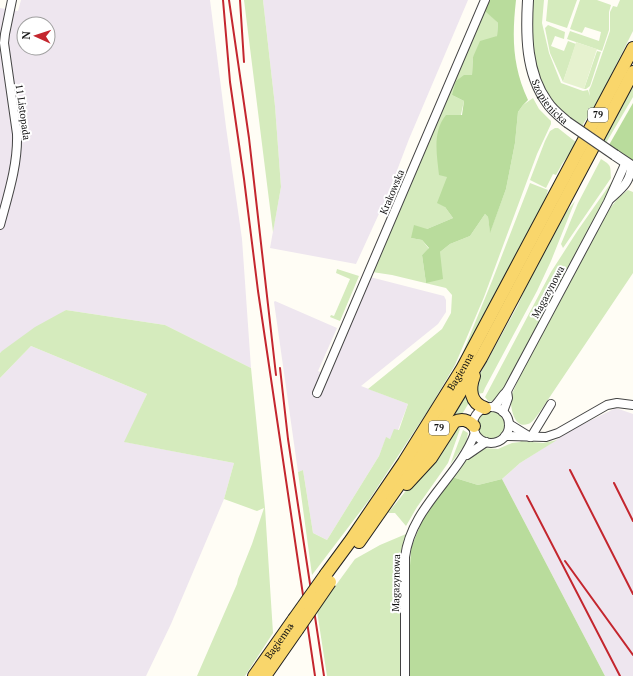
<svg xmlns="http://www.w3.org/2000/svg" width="633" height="676" viewBox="0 0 633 676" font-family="'PT Serif',serif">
<rect width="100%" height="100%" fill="#fffdf5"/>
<g fill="#eee6ef" fill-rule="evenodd">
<path d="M21 0H210L226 127 242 239 251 368 165 325 66 310 0 353V8L18 11ZM24 24H48V48H24Z"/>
<polygon points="263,0 468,0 409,139 388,194 356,264 270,248 281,187 275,106"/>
<polygon points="370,277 444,296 446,300 446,312 438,324 361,386 408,404 398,430 390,439 386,438 379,456 327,540 313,533 303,470 298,472 274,302 275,301 337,328 318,371 328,376"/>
<polygon points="31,346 147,394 125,442 234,463 224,499 171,624 146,676 0,676 0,378"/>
<polygon points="616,408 633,414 633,676 605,676 502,479 520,463 575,428"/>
</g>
<g fill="#d5ebbd">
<polygon points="244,0 263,0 275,106 281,187 273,232"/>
<polygon points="488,0 490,0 486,11 498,23 497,36 473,57 472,75 452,95 464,101 447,177 445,207 453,218 427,229 411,238 422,240 429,249 422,255 426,283 440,252 450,244 470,236 485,214 488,217 490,232 506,189 515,143 518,112 523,105 533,98 539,109 551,121 551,124 537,154 484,297 455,365 429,409 369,500 312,575 298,472 303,470 313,533 327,540 379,456 386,437 390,439 394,429 399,430 408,404 368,389 442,329 451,313 452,295 446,288 392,275 372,272 401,206"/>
<path d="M533 0H544L542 23 549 53 561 83 583 91 588 90 590 96 589 90 591 86 610 31V12L613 6 617 7 620 0H633V31L601 95 582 126C550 109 536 78 531 43 530 29 532 14 533 0Z"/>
<polygon points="548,0 577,0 567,28 546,21"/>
<polygon points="580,0 597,0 611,5 609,12 609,30 602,51 567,39 570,31 599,41 601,32 585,27 582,33 570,29"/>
<polygon points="548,25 565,32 564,39 555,36 551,46 564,51 568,41 576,44 563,82 550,53 545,28"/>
<polygon points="597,51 601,52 590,86 586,89 584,89"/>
<polygon points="633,87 633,97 606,143 602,140"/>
<polygon points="555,128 558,128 577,143 562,164 556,175 553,174 546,188 530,180 545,141 550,131"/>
<path d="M601 159C612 166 610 165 611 178L563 248 561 244 578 203Z"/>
<polygon points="613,180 615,181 499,398 496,397 494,400 489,402 485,397 551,272 578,230"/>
<path d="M530 183 548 190 542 212 453 376 394 470 331 561 330 560C339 547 347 535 355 522 358 518 361 517 363 512L422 423 461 357 492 281Z"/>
<path d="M628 190 633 192V273L539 413C536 417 532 423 528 424 515 429 511 410 511 402L509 401 522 371 607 212 619 197Z"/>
<polygon points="575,201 551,261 537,291 485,388 483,393 477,394 474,385 518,305 536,263 560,220"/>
<polygon points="337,269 359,276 340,321 330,317 331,315 334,316 350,279 336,273"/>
<polygon points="66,310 165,325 251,368 265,508 273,633 245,676 197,676 237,584 238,579 252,544 264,508 257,511 224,499 234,463 124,442 147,394 31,346 0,378 0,353 2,351 35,327"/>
<polygon points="467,391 470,401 461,416 437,438"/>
<circle cx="491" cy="425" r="14"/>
<polygon points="458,426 460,429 448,463 417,507 406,526 395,513 388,513"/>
<polygon points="463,430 468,433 466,443 450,465"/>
<polygon points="557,440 520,463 502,479 478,485 452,477 467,459 476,452 479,453 483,448 498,449 512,443 520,442 521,441 543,443"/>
<polygon points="406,534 402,548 400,559 400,676 327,676 317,611 355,559 380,545"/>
</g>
<g fill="#b9dc9c">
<path d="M490 0H516C512 36 512 66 528 100L523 105 518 112 515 143 506 189 490 233 488 217 485 214 470 236 450 244 440 252 443 279 426 283 422 255 429 248 422 240 411 238 414 225 427 229 453 218 445 207 437 203 447 177 439 175C437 155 432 132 446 115H462L464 101 452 95 456 81 464 75H472L473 57 480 41 497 36 498 23 485 11Z"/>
<polygon points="633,103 633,162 609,145"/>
<polygon points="452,477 478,485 502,479 605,676 409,676 409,583 411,548 422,521"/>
</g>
<polygon fill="#e6f2cf" points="576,42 597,49 584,89 563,82"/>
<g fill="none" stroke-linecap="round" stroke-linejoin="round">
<defs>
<g id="minor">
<path d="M610 199C621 189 631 182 631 166"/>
<path d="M0 225C8 195 18 165 17 134L4 43 5 34 12 0"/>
<polyline points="317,393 485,0"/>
<path d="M493 407C499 403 501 396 507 391L608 202 626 162"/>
<circle cx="491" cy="425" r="18"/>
<polyline points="503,412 508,398 507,391"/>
<polyline points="509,424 530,437"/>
<polyline points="505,436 546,437 558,433 607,405 617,403 633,405"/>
<polyline points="531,437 551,404"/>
<polyline points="467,455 486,442"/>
<path d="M405 676V557C411 507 459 477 475 433"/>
</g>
<g id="tertiary">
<path id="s1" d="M528 0C526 34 526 73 547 102 552 110 560 116 567 122"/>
<polyline points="615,155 633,167"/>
</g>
<g id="primary">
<path d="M474 376C469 389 470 403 485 408"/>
<path d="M407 484 431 458 454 422C462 418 468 420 474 426"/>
<polyline points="359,542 438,429 481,358 633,72"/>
<path id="s2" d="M326 574 351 540 404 462 462 369 633 48"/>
<path id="s3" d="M254 676 294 619"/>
<polyline points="265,676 297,630"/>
</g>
</defs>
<use href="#minor" stroke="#444" stroke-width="10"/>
<use href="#tertiary" stroke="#444" stroke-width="12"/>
<use href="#primary" stroke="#222" stroke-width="14"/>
<use href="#minor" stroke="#fff" stroke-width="8"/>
<use href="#tertiary" stroke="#fff" stroke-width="10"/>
<use href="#primary" stroke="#f9d66b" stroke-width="12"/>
<g stroke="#c4262e" stroke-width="2">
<polyline points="223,0 230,82 244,179 258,291 315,676"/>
<polyline points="229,0 249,138 276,375"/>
<polyline points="240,0 244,62"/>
<polyline points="280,368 288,439 324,676"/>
<polyline points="570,470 633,594"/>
<polyline points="614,483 633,521"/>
<polyline points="527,496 620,676"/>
<polyline points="565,561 633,655"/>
</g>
<defs>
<polyline id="tertiary-bridge" points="567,122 615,155"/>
<g id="primary-bridge">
<polyline points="294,619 326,574"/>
<polyline points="297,630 330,582"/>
</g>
</defs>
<use href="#tertiary-bridge" stroke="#444" stroke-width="12" stroke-linecap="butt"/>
<use href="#primary-bridge" stroke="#222" stroke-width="14" stroke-linecap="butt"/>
<use href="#tertiary-bridge" stroke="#fff" stroke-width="10"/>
<use href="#primary-bridge" stroke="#f9d66b" stroke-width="12"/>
</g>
<g text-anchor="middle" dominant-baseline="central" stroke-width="4" stroke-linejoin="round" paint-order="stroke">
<g fill="#fff" stroke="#585858" stroke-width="1">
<rect x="588" y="108" width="20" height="14" rx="3"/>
<rect x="429" y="421" width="20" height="14" rx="3"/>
</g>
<g font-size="9" font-weight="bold" fill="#111">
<text x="598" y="115">79</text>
<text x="439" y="428">79</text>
</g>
<g font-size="10" fill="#111" stroke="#fff">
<text stroke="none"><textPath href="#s1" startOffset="107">Szopienicka</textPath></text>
<text transform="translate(23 112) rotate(82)">11 Listopada</text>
<text transform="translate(392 192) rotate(-67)">Krakowska</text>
<text transform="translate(548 292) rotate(-62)">Magazynowa</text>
<text stroke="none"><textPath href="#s2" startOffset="243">Bagienna</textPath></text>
<text transform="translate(396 583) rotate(-89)">Magazynowa</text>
<text stroke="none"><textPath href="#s3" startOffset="43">Bagienna</textPath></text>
</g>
</g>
<g transform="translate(36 36) rotate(273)"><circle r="19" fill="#ffffff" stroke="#a0a0a0"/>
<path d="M0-3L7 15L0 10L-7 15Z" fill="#c4262e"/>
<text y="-6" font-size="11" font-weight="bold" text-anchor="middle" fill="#111111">N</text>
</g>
</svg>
